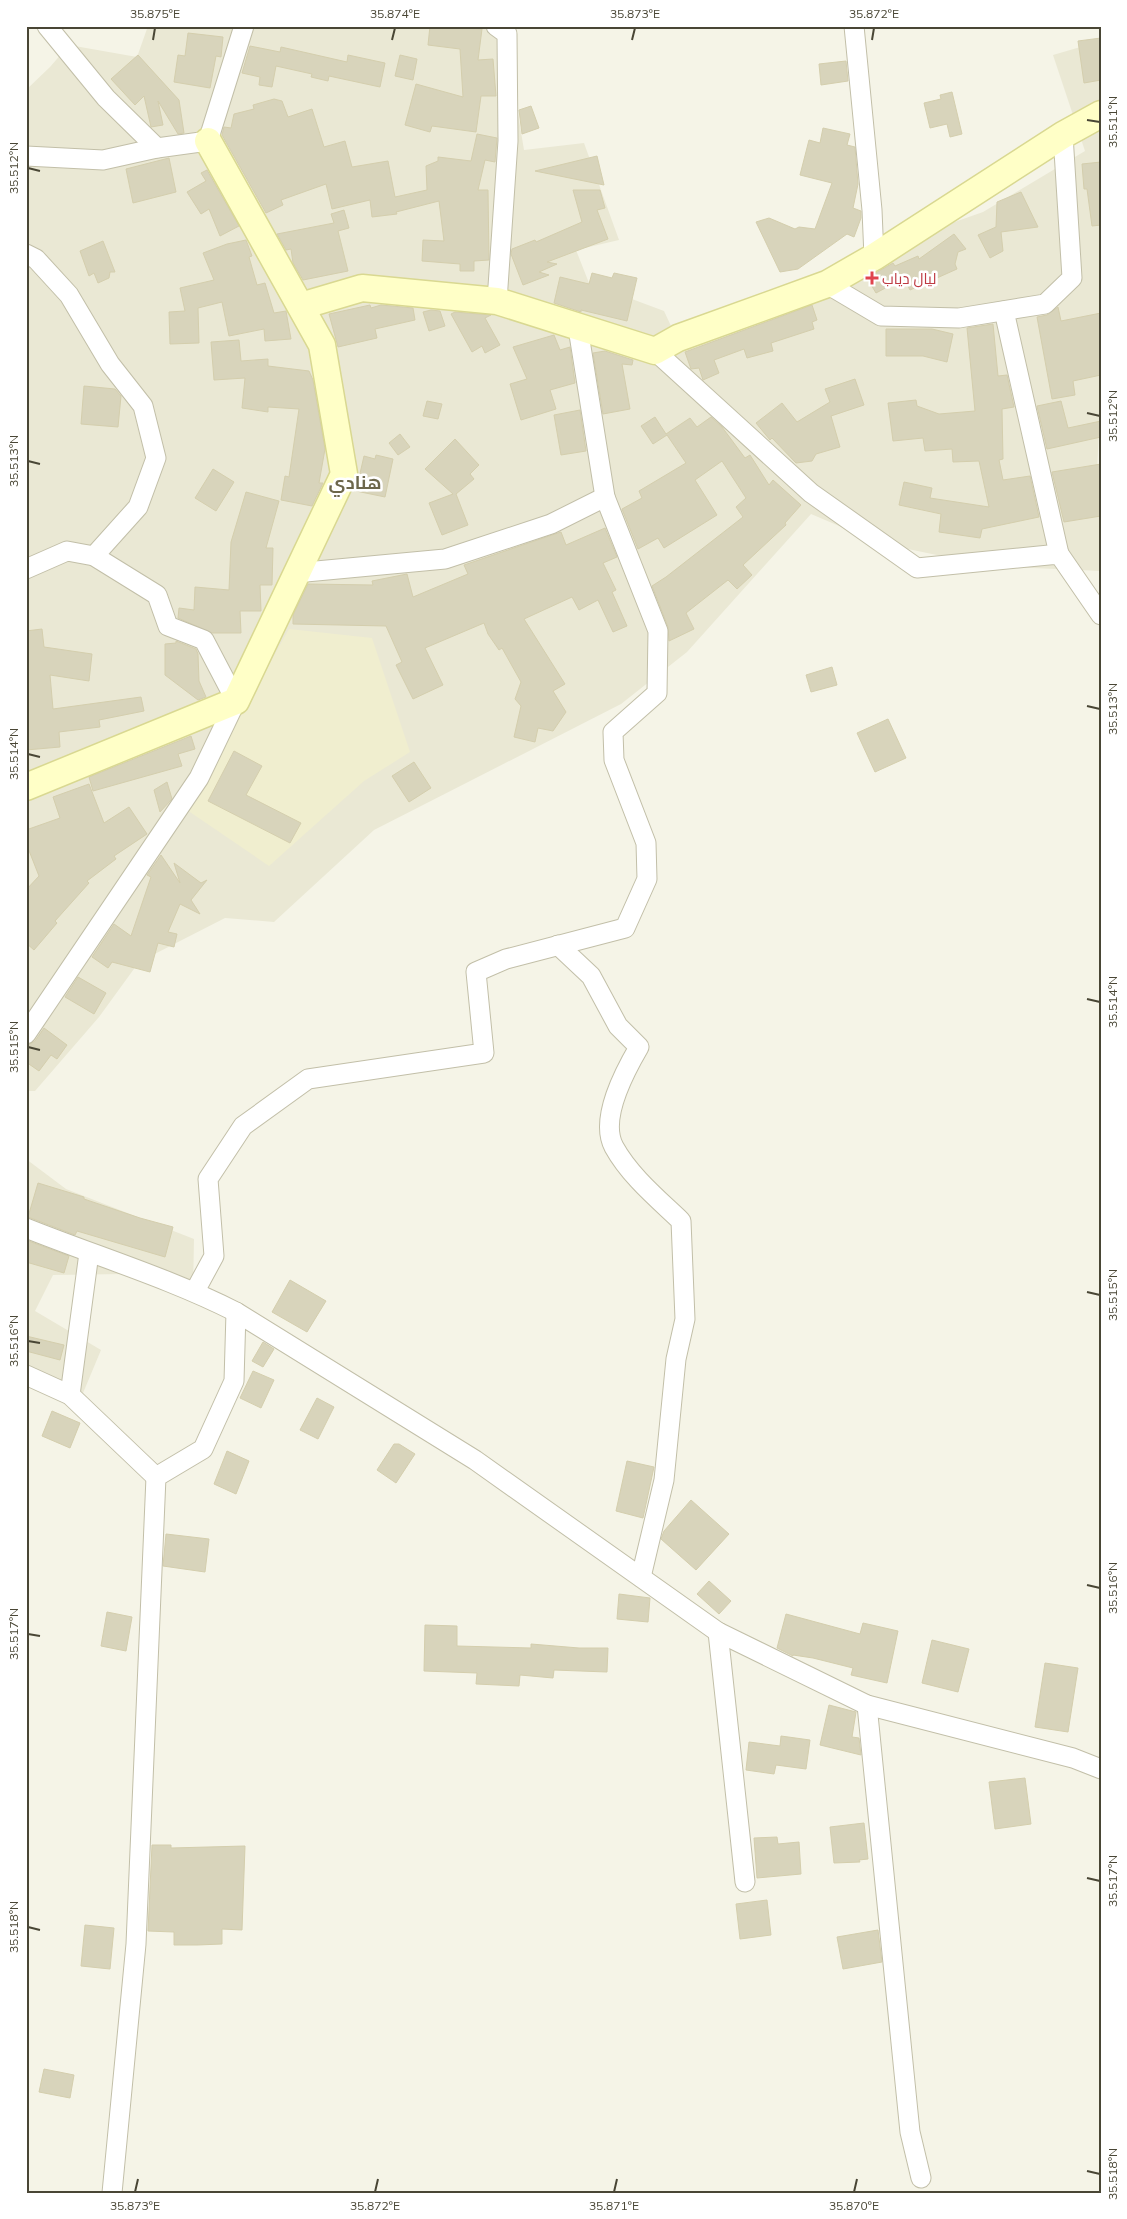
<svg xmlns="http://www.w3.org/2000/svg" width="1127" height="2219" viewBox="0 0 1127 2219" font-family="Mulish,Cairo,sans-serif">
<rect width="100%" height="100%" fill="#f5f4e7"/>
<g fill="#eae8d4">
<polygon points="148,26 497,26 504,30 524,150 584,143 619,240 576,250 589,283 664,311 678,341 861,255 983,212 1085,151 1053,55 1101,41 1101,393 1097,471 1101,473 1101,571 990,566 879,543 811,514 687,652 621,704 374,830 274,922 225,918 139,962 99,1017 35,1091 26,1091 26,90 50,67 69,45 137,57"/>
<polygon points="26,1159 66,1189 194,1239 193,1290 125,1274 53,1275 35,1311 101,1350 78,1405 26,1379"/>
</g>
<polygon fill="#f0eecf" points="289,629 372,638 410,752 364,781 269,866 187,810"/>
<g fill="#d8d4bb" stroke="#d4cead">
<polygon points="430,26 482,29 478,60 493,59 496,96 481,96 476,132 432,126 430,132 405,125 416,84 463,97 460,49 428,45"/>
<polygon points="188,33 223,37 221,57 216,56 210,88 174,82 178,55 185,56"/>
<polygon points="1101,38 1101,80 1084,83 1078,41"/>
<polygon points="250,46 280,52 281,47 347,62 348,55 385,63 380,87 329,76 328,81 311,77 312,74 276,66 272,87 259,85 260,77 242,73"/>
<polygon points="138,55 179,100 184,133 178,134 158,101 163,125 151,127 144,96 135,105 111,79"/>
<polygon points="400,55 417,59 413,80 395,76"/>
<polygon points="846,61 848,81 821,85 819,64"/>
<polygon points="952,92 962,134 950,137 947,124 930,128 924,103 941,99 940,95"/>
<polygon points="274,99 282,101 288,117 312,109 324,147 345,141 352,167 388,161 395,197 427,190 426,166 438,161 438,157 471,161 477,134 497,138 495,162 485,160 478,190 488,190 489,260 474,261 474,271 460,271 460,264 422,261 423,240 444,241 439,201 396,212 397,214 372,217 370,200 332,209 326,184 281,200 283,205 266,213 222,135 224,127 231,128 234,114 254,109 253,105"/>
<polygon points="531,106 539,128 522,134 519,110"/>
<polygon points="823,128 850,134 847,145 855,147 858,184 853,208 861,211 861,218 854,237 847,234 798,269 780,272 756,222 769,218 795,229 799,227 815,229 832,183 800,175 809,140 820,143"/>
<polygon points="597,156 604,185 535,171"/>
<polygon points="169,158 176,192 133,203 126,169"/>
<polygon points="1101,162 1101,225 1092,226 1087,189 1084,189 1082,164"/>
<polygon points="207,170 239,226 220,236 209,209 201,214 187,192 206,181 201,173"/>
<polygon points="573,190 600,190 605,208 597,210 608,239 547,262 557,264 539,272 549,275 523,285 511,254 512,249 535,240 536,242 582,222"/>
<polygon points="1021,192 1038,227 1001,232 1003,251 990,258 978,235 996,227 997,202"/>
<polygon points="344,210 349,228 338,231 348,271 303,280 293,263 291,249 286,250 277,234 334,223 331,214"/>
<polygon points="954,234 966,249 958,252 955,264 957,269 910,290 904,278 876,293 867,278 893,263 895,266 918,256 919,259"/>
<polygon points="246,240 252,256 249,257 257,285 265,283 274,313 286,311 291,339 265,341 264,329 229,336 222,302 198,308 199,343 170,344 169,312 185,311 180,288 214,280 203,253 227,244"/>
<polygon points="103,241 115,272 110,272 109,278 98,283 94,273 89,276 80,251"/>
<polygon points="592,273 612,278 614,273 637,278 627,321 581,310 581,312 554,303 560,277 589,284"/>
<polygon points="370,305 371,308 381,305 413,308 415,320 375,329 377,338 338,347 329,314"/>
<polygon points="812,305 817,320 812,322 814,329 771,343 773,351 747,358 744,349 714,360 719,373 703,380 699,368 691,369 685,352"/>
<polygon points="1058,307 1061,321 1101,313 1101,375 1073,381 1075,395 1052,399 1037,317 1047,315"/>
<polygon points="431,310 440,311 445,326 429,331 423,312"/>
<polygon points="455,312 491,315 485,318 500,345 485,353 482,346 472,352 451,314"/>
<polygon points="993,324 998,376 1007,375 1014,407 1002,409 1003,459 999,460 1003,480 1030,476 1039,517 982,529 980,538 939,532 941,514 899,505 904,482 932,488 930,498 989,507 979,461 953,462 952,449 925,451 923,438 893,441 888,403 916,400 917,406 939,414 975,411 967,328"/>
<polygon points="886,329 932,329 953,334 947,362 923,356 886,356"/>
<polygon points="554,335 560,350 570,347 575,383 550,390 556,409 521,420 510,384 527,379 513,347"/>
<polygon points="239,340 241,361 268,359 268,366 309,371 313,380 325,449 319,483 323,483 312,506 281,500 285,476 289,477 299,409 268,407 268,412 242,408 245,378 214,380 211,342"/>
<polygon points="605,351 633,360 632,365 622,364 630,409 603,414 593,353"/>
<polygon points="855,379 864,405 831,416 840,447 816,454 812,461 796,463 772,438 770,440 756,423 782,403 797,422 830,402 825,389"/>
<polygon points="84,386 115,389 121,396 118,427 81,424"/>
<polygon points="427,401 442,404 438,419 423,416"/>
<polygon points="1061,401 1068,428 1101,421 1101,437 1047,449 1037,406"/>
<polygon points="580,410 586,451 561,455 554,415"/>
<polygon points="655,417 666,434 690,418 697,427 711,417 722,427 745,458 750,455 769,485 773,480 801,505 785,523 786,525 743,565 752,575 737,589 728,580 686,613 694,629 669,641 668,627 652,586 666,577 743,517 736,507 746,498 722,461 695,480 717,515 664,548 658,538 638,549 622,509 642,498 639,491 686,463 667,435 653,444 641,426"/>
<polygon points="400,434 410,447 398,455 389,443"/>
<polygon points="455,439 479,465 470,474 474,479 456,494 468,525 442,535 429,503 453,494 425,469"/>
<polygon points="376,455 393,459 385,497 356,491 364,456 375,459"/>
<polygon points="1101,464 1101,516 1064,522 1052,472"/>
<polygon points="213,469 234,482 216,511 195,498"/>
<polygon points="246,492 279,501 266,548 273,548 272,585 260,585 261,611 240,611 241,633 212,633 178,618 179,608 194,610 195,587 229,590 231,542"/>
<polygon points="605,528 617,557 603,563 616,590 612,592 627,626 613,632 598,600 579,610 572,597 524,619 565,684 553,691 566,712 553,731 538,728 535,742 514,737 521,706 515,699 521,682 502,648 499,650 488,634 484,623 425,648 443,685 413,699 396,665 402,662 386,626 293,624 293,615 308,584 373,585 372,581 407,574 413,597 468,574 464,565 561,532 566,545"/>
<polygon points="42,629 44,647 92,654 89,681 50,675 53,709 141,697 144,711 99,720 100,727 59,732 60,747 26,750 26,631"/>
<polygon points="176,641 196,649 198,654 199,681 206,697 198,700 165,675 165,644 176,643"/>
<polygon points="832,667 837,685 811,692 806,675"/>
<polygon points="888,719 906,758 875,772 857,733"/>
<polygon points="191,736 195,749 178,754 182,766 93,791 89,777"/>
<polygon points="234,751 262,766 246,795 301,823 290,843 208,801"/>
<polygon points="414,762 431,788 409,802 392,776"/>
<polygon points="167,782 172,799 160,812 154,790"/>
<polygon points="89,784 104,823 129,807 147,834 114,856 116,859 87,881 89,883 55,921 57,923 34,950 26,943 26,890 39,876 26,843 26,830 60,818 53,797"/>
<polygon points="161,855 180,883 174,863 201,883 207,880 191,900 200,914 180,904 168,932 177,934 174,947 158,943 150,972 112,962 108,968 92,957 114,924 131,936 151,877 147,875"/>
<polygon points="78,977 106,993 94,1014 65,997"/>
<polygon points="44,1028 67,1045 57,1059 51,1055 39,1071 26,1062 26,1046 35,1041"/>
<polygon points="38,1183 84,1197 84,1199 140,1218 173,1227 165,1257 77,1231 75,1235 28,1217"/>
<polygon points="26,1240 69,1256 64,1273 26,1262"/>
<polygon points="290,1280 326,1301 307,1332 272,1312"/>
<polygon points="26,1336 64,1345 60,1360 26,1351"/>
<polygon points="263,1342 274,1349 263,1367 252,1361"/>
<polygon points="253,1371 274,1380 261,1408 240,1398"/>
<polygon points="317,1398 334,1407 318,1439 300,1430"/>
<polygon points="52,1411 80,1423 70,1448 42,1436"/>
<polygon points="394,1444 399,1444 415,1454 396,1483 377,1470"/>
<polygon points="227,1451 249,1461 236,1494 214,1484"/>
<polygon points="627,1461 654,1467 643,1518 616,1511"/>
<polygon points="691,1500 729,1534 696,1570 661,1539 664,1531"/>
<polygon points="166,1534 209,1539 205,1572 163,1566"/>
<polygon points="709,1581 731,1601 719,1614 697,1594"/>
<polygon points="619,1594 650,1598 648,1622 617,1619"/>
<polygon points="107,1612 132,1617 126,1651 101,1646"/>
<polygon points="786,1614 860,1634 863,1623 898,1631 887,1683 851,1675 853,1668 813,1658 793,1655 793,1656 777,1648"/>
<polygon points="425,1625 457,1626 457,1646 531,1648 531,1644 579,1648 608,1648 607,1672 554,1670 553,1678 520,1675 519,1686 476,1684 477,1673 424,1671"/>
<polygon points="932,1640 969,1649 958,1692 922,1683"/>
<polygon points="1045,1663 1078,1668 1068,1732 1035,1727"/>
<polygon points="829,1705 856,1712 852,1737 859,1738 861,1755 820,1745"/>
<polygon points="781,1736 810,1740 806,1769 776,1765 774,1774 746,1770 749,1742 780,1746"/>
<polygon points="1025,1778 1031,1824 995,1829 989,1782"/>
<polygon points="864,1823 868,1859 859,1860 860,1862 834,1863 830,1827"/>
<polygon points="777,1837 778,1844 799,1842 801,1874 757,1878 754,1838"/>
<polygon points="152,1845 171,1845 171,1848 245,1846 242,1930 222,1929 222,1944 197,1945 174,1945 174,1932 148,1931"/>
<polygon points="767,1900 771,1935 740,1939 736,1904"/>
<polygon points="85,1925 114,1928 110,1969 81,1966"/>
<polygon points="878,1930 882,1962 843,1969 837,1937"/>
<polygon points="44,2069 74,2075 70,2098 39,2092"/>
</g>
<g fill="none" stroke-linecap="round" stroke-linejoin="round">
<defs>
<g id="street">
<polyline points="47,26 106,98 157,148"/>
<polyline points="496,26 507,34 508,141 497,301"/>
<polyline points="854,26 872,210 874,257"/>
<polyline points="26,156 103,160 157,148 208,141 244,26"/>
<polyline points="26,254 36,259 69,295 110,364 143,406 156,458 138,507 94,556"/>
<polyline points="827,284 881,316 959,318 1045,304 1072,278 1063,135"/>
<polyline points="1004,311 1059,554"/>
<polyline points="655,351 811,493 917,568 1059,554 1101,615"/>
<polyline points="26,569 67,551 94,556 157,595 168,626 204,640 236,701 199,778 26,1034"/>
<polyline points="295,573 445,559 551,524 605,497"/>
<path d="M558 945 591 976 618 1026 639 1047C625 1071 599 1119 614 1147 630 1176 658 1199 681 1221L685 1319 676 1359 664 1480 641 1577"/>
<path d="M26 1228C96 1256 169 1278 236 1312L475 1460 718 1632 867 1705 1073 1758 1101 1769"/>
<polyline points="195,1291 214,1256 208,1179 243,1126 308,1079 484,1053 476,972 506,959 625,928 647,879 646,843 614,760 613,732 657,693 658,631 605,497 578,328"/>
<polyline points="26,1375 70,1395 156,1477"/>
<polyline points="70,1395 89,1253"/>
<polyline points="718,1632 745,1882"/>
<polyline points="867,1705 910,2132 921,2178"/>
<polyline points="112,2193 136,1944 156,1477 203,1449 234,1381 236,1312"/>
</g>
<g id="secondary">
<polyline points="301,306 362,288 497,301 655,351 678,338 827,284 874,257 1063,135 1101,114"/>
<polyline points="26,787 236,701 344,474 322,345 208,141"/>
</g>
</defs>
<use href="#street" stroke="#c2bfa8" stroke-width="21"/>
<use href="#secondary" stroke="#d9d891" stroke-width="29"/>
<use href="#street" stroke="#fff" stroke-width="19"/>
<use href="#secondary" stroke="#ffffc7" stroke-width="26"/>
</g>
<path fill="none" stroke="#494635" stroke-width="2" d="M153 40 155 28M392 40 395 28M632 40 635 28M872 40 874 28M1087 120 1100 122M28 168 40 171M1087 413 1100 416M28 461 40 464M1087 706 1100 709M28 754 40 757M1087 999 1100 1002M28 1047 40 1050M1087 1292 1100 1295M28 1341 40 1343M1087 1585 1100 1588M28 1634 40 1636M1087 1878 1100 1881M28 1927 40 1930M1087 2171 1100 2174M135 2192 138 2179M375 2192 378 2179M614 2192 617 2179M854 2192 857 2179"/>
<path fill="#e0444e" stroke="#fff" stroke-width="2" d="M869.5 270.5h5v5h5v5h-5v5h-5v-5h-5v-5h5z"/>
<g text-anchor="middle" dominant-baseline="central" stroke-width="5" stroke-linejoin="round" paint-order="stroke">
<g font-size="15" fill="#be3a42" stroke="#fff" text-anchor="start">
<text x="882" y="278">ليال دياب</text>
</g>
<g font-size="18" font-weight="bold" fill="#6d674b" stroke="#fff">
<text x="355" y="482">هنادي</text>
</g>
</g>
<rect width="1127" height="2219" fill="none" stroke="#ffffff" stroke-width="55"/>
<rect x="28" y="28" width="1072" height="2164" fill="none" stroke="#494635" stroke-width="2"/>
<g font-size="12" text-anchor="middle" fill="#494635">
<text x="155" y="18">35.875°E</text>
<text x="395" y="18">35.874°E</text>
<text x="635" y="18">35.873°E</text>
<text x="874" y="18">35.872°E</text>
<text transform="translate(1113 122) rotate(-90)" y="4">35.511°N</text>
<text transform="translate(14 168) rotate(-90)" y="4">35.512°N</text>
<text transform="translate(1113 416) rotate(-90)" y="4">35.512°N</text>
<text transform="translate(14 461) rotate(-90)" y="4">35.513°N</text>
<text transform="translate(1113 709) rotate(-90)" y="4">35.513°N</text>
<text transform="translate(14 754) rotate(-90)" y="4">35.514°N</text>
<text transform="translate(1113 1002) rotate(-90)" y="4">35.514°N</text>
<text transform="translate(14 1047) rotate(-90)" y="4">35.515°N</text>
<text transform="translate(1113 1295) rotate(-90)" y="4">35.515°N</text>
<text transform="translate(14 1341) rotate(-90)" y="4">35.516°N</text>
<text transform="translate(1113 1588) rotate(-90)" y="4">35.516°N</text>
<text transform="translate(14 1634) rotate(-90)" y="4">35.517°N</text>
<text transform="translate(1113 1881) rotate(-90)" y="4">35.517°N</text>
<text transform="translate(14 1927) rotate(-90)" y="4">35.518°N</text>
<text transform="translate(1113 2174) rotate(-90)" y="4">35.518°N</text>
<text x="135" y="2210">35.873°E</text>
<text x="375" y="2210">35.872°E</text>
<text x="614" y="2210">35.871°E</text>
<text x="854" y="2210">35.870°E</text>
</g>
</svg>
